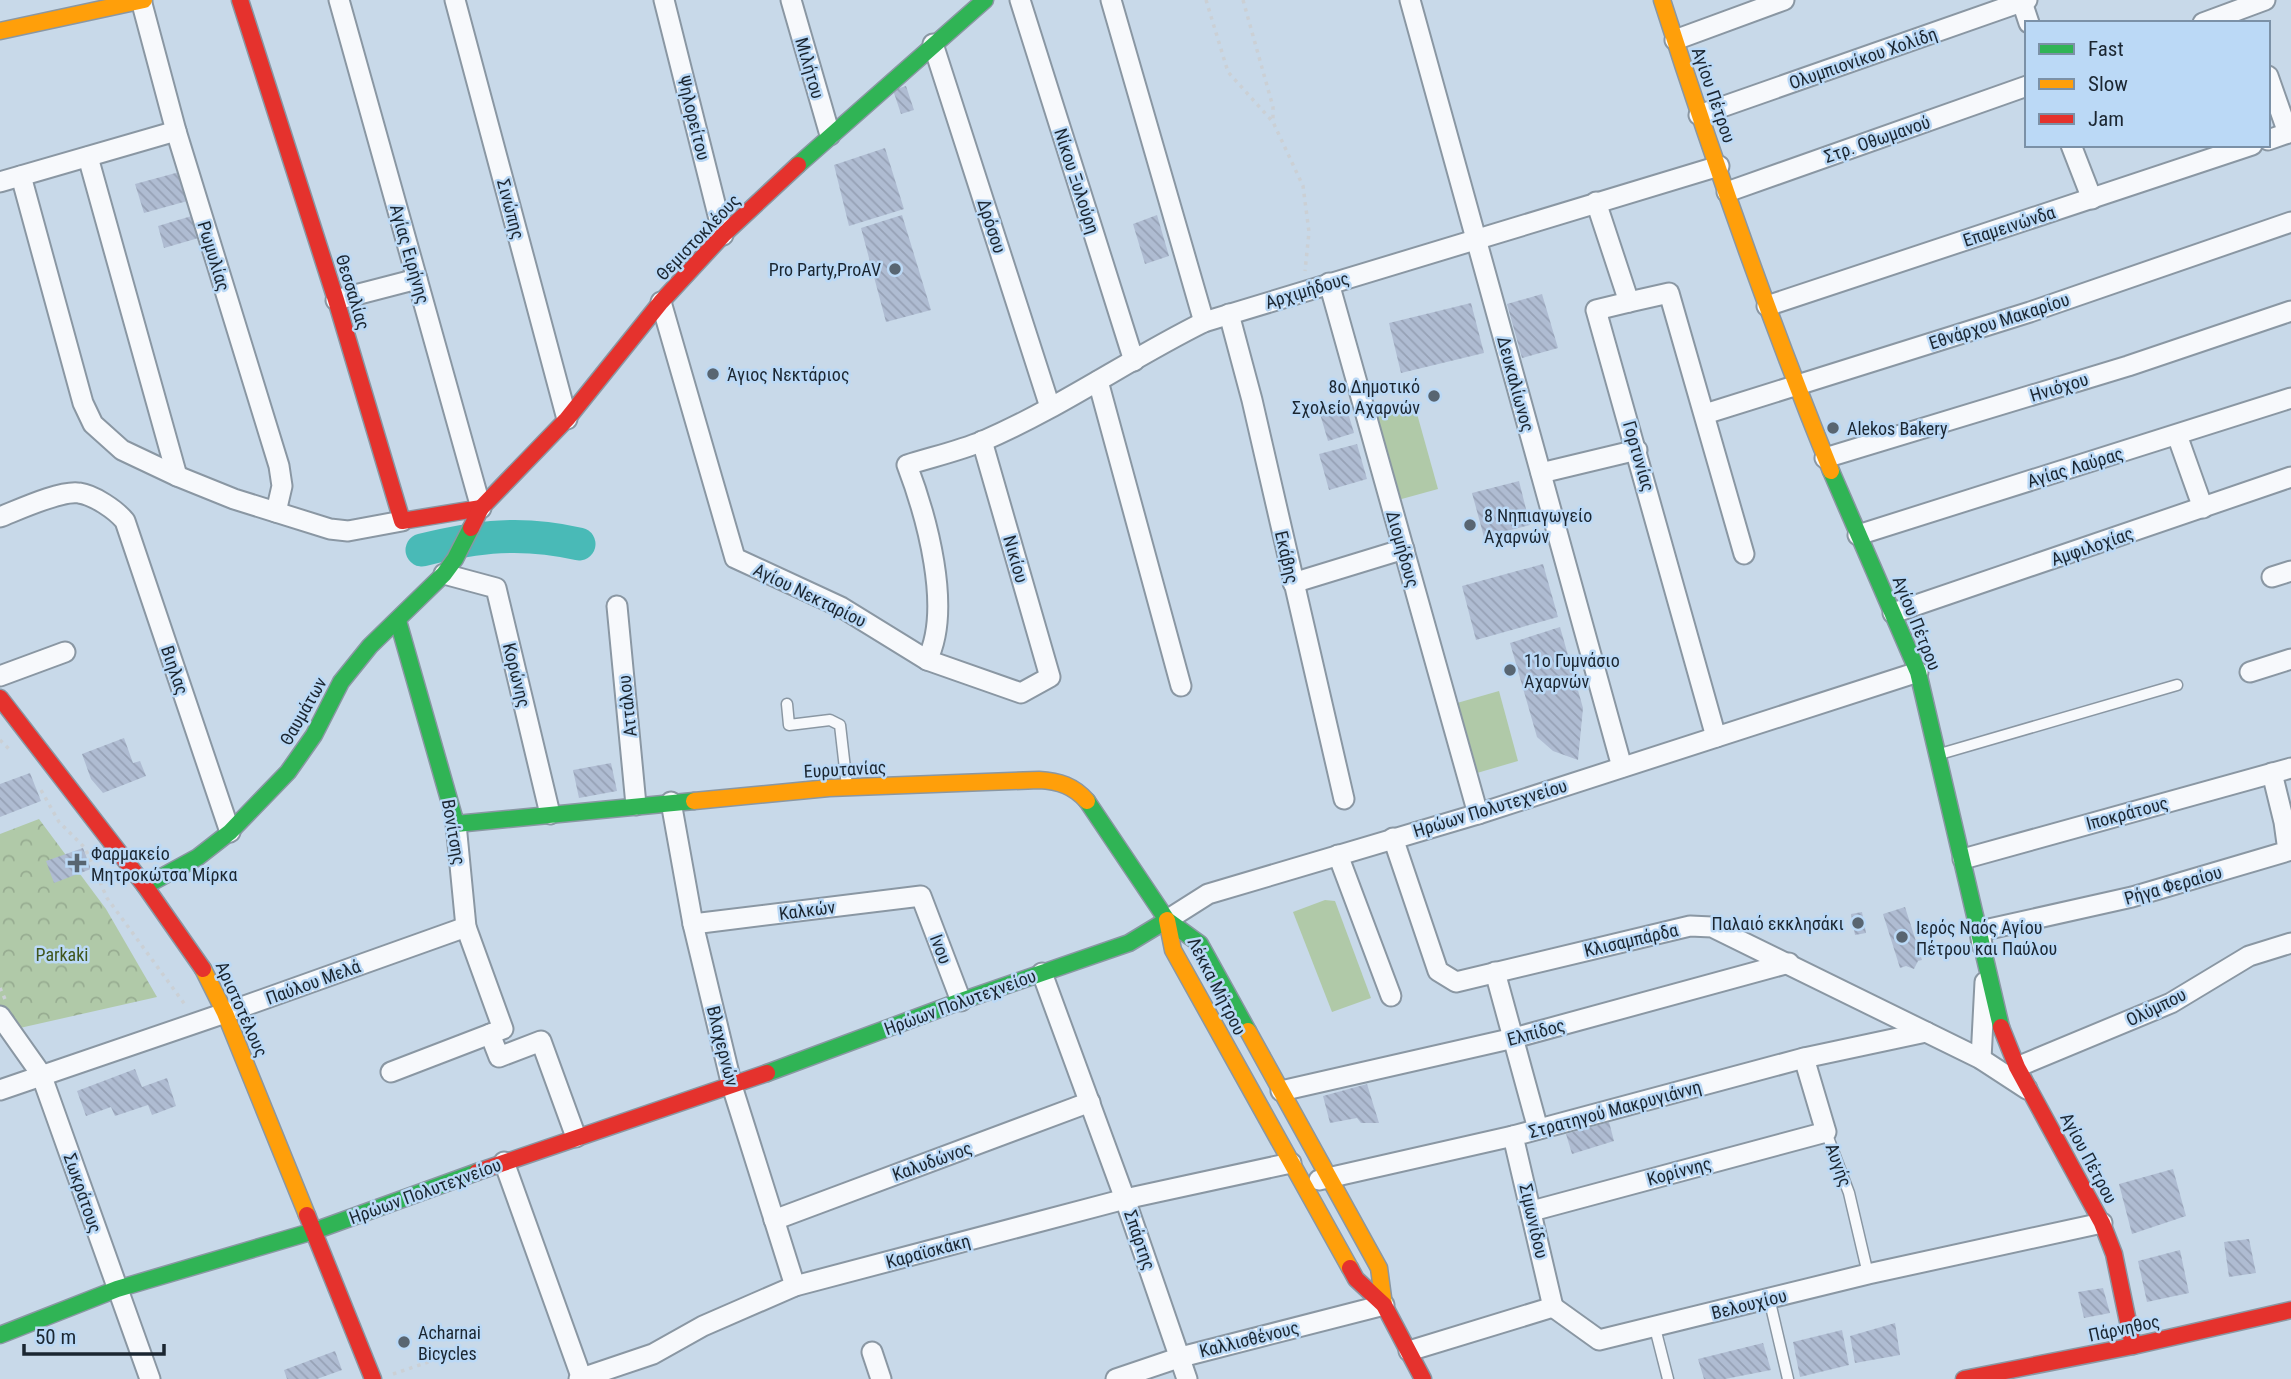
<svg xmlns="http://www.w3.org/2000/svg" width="2291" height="1379" viewBox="0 0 2291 1379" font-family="'Roboto Condensed',sans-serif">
<defs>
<pattern id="park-crowns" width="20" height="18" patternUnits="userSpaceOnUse" patternTransform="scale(1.75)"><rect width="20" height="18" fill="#b0c9a8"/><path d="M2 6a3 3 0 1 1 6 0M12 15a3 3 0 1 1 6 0" fill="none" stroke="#97ac91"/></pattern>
<pattern id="building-back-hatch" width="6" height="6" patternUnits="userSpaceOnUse" patternTransform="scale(1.75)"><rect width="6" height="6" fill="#afbcd2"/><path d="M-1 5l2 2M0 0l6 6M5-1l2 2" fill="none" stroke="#96a1b5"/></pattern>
</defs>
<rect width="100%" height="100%" fill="#c8d9e9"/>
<polygon fill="url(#park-crowns)" points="39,819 106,909 157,997 11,1030 0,1010 0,834"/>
<g fill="#b0c9a8">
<polygon points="1414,403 1438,489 1398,500 1375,414"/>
<polygon points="1499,691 1518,761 1477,773 1457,703"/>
<polygon points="1325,900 1335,901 1371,998 1332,1012 1293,912"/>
</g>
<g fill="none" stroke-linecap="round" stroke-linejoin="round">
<path stroke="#49bab7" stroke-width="33" d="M422 550C478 536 522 531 579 544"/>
</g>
<g fill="url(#building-back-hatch)">
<polygon points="906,86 914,110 901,114 893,90"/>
<polygon points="885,148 904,209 849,226 834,165"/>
<polygon points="183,171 191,200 144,213 135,184"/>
<polygon points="195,215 202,237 164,248 158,226"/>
<polygon points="902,215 931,310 886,322 861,228"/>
<polygon points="1157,215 1169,256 1145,264 1133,224"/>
<polygon points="1542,294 1558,348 1522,358 1507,304"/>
<polygon points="1471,303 1484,353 1401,373 1389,323"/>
<polygon points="1346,406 1354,433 1328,441 1320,414"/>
<polygon points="1357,444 1367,479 1329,490 1319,454"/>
<polygon points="1519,481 1530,525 1484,537 1472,493"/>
<polygon points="1543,564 1558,617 1476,640 1462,586"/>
<polygon points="1560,627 1583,708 1578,760 1553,751 1537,737 1510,643"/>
<polygon points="124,738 133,763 140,761 146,776 103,793 91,779 82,754"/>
<polygon points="611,763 617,791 579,798 573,770"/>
<polygon points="30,773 41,801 0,817 0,784"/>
<polygon points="83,848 91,869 54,883 46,861"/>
<polygon points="1905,907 1922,960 1918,961 1914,969 1906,966 1900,968 1883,914"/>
<polygon points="1862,912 1866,933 1855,935 1851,914"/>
<polygon points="135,1069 142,1087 167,1078 176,1106 152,1115 148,1105 115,1116 111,1107 86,1116 77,1091"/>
<polygon points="1367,1084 1379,1123 1361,1123 1357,1118 1330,1123 1323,1096"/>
<polygon points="1609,1122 1614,1141 1572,1154 1566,1134"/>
<polygon points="2173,1169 2186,1216 2132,1234 2119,1184"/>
<polygon points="2249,1239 2256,1273 2229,1277 2224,1242"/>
<polygon points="2180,1250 2189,1293 2147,1302 2138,1261"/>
<polygon points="2103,1288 2110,1313 2084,1318 2078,1292"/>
<polygon points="1895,1323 1900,1355 1855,1363 1850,1336"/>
<polygon points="1842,1330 1849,1365 1800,1377 1793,1342"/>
<polygon points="1763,1343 1771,1370 1725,1379 1704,1379 1698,1359"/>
<polygon points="335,1351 342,1370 317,1379 287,1379 284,1370"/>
</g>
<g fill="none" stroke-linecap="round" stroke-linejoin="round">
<defs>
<g id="lane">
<polyline points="787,704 789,725 830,720 840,725 847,786"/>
<polyline points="1940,754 2177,685"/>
<polyline points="1826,1132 1849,1193 1868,1274"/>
<polyline points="1769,1298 1788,1379"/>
<polyline points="1655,1328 1668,1379"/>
</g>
<g id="street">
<polyline points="141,0 176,131 279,466 282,486 276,512"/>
<polyline points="339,0 481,508"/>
<polyline points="455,0 567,419"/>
<polyline points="664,0 723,235"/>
<polyline points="791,0 830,135"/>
<polyline points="1020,0 1134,361"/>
<polyline points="1111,0 1204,322"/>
<polyline points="1410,0 1622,767"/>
<polyline points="2022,2 2029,23"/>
<polyline points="2203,23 2265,0"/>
<polyline points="1675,40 1784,0"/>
<polyline points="933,44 1050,407"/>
<polyline points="2268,76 2288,133"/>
<polyline points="1699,115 2027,0"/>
<polyline points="2268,140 2291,132"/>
<polyline points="2071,145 2092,199"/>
<polyline points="88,157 177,476"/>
<polyline points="21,176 83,403 93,424 122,450 177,476 234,499 330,529 348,531 402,521"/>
<polyline points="0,182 176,131"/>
<polyline points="1727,192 2027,86"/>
<polyline points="1596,202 1629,302 1596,310 1716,737"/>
<polyline points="1329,283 1478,814"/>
<polyline points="336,300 417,279"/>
<polyline points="661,302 735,558 841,607 927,660 1021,693 1050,677 982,441"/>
<polyline points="1629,302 1669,293 1744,554"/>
<polyline points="1767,306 2252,145"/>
<polyline points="1229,314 1252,400 1344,799"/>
<polyline points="1098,381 1181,686"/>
<polyline points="1705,414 2030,312 2291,222"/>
<polyline points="2177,435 2203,508"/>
<polyline points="1825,458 2128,366 2291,311"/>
<polyline points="1541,473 1637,450"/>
<path d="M0 517C18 510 61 490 79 493 94 495 116 510 125 521L230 832"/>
<polyline points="1858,535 2291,398"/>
<polyline points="444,574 496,588 550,814"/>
<polyline points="2272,577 2291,571"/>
<polyline points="1293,583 1404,549"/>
<polyline points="617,606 636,805"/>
<polyline points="1893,613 2291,477"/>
<path d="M927 660C953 609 926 515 907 465 932 457 959 451 983 441 1060 408 1129 359 1204 322L1719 166"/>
<polyline points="2250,672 2291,659"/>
<polyline points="0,676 65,652"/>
<polyline points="671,802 693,924 732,1086 795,1286"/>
<polyline points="1393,838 1438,971 1456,982 1690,926 1712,927 1981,1059 2027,1089"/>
<polyline points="1338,855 1391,996"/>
<polyline points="1963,859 2291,768"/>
<polyline points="1167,920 1208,894 1478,814 1918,672"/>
<polyline points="693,924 921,896 961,1001"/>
<polyline points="1982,945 1980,931 2132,897 2288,851 2284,822 2272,773"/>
<polyline points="1495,972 1538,1129"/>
<polyline points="1042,973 1125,1199 1187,1379"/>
<polyline points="0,1016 41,1074 150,1379"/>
<polyline points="490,1034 499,1057 541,1041 576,1137"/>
<polyline points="1981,1059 1985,982"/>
<polyline points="2017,1067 2171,1003 2249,956 2291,943"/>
<polyline points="391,1072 503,1029 466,927 456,824"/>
<polyline points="0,1090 225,1013 466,927"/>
<polyline points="1281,1091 1514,1038 1789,963"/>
<polyline points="1513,1136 1553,1307"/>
<polyline points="504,1162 582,1379"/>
<polyline points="1319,1180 1513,1136 1804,1058 1926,1032"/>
<polyline points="1532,1211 1826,1132 1804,1058"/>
<polyline points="774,1220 1090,1102"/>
<polyline points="1553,1307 1599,1340 1868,1274 2102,1223"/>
<polyline points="1409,1351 1553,1307"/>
<polyline points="872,1352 881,1379"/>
<polyline points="579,1379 653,1354 703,1326 795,1286 1125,1199 1291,1163"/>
<polyline points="1116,1379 1181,1357 1384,1305"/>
</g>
<g id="fast">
<polyline points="798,165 985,0"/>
<polyline points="1831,471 1918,672 2001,1027"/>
<polyline points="398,621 456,824 694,801"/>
<polyline points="1087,801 1167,920 1200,944 1248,1031"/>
<polyline points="145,886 198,857 230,832 288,772 314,735 341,682 370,646 444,574 455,559 471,528"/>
<polyline points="767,1073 961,1001 1129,943 1167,920"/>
<polyline points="0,1335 117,1289 314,1231 477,1172"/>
</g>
<g id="slow">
<path d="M1662 0C1713 159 1768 316 1831 471"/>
<polyline points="0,31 144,0"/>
<path d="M694 801 829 788 1039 780C1059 781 1074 786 1087 801"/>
<polyline points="1167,920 1173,950 1350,1268"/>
<polyline points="203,969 225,1013 307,1215"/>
<polyline points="1248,1031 1379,1268 1384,1305"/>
</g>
<g id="jam">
<polyline points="240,0 336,300 402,521 481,508"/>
<polyline points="471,528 481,508 567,419 661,302 723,235 798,165"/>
<polyline points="0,698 145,886 203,969"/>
<polyline points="2001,1027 2017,1067 2102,1223 2114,1254 2133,1346"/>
<polyline points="477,1172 767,1073"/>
<polyline points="307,1215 373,1379"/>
<polyline points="1350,1268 1356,1279 1384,1305 1423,1379"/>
<polyline points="1964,1379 2133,1346 2291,1310"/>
</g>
</defs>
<use href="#lane" stroke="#8a97a3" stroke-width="13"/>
<use href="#street" stroke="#8a97a3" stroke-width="23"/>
<use href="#fast" stroke="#8a97a3" stroke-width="19"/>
<use href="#slow" stroke="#8a97a3" stroke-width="19"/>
<use href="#jam" stroke="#8a97a3" stroke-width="19"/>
<g stroke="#cbd0d5" stroke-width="3.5" stroke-dasharray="3.5 5" stroke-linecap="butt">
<polyline points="1206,0 1228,72 1273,122 1303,186 1309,232 1305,271"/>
<polyline points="1243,0 1273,107 1273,120"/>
<polyline points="0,740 11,751"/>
<polyline points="41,790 59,822 85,848 107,898 186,1006"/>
<polyline points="0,988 5,999"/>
<polyline points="393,1374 446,1356"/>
</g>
<use href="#lane" stroke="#f7f9fc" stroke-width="10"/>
<use href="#street" stroke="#f7f9fc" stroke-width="19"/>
<use href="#fast" stroke="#30b455" stroke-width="16"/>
<use href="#slow" stroke="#ff9f0a" stroke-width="16"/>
<use href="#jam" stroke="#e5322d" stroke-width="16"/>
</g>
<g fill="#586571" stroke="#bbd9f6" stroke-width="2.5">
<circle cx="895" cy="269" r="7"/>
<circle cx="713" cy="374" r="7"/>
<circle cx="1434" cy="396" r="7"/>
<circle cx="1833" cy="428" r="7"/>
<circle cx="1470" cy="525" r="7"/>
<circle cx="1510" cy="670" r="7"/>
<path d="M73.5 852.5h7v7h7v7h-7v7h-7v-7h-7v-7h7z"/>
<circle cx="1858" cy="923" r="7"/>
<circle cx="1902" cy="937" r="7"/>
<circle cx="404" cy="1342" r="7"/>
</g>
<g text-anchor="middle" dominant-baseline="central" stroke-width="5" stroke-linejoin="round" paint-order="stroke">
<g font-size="18" fill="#1b2631" stroke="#bbd9f6">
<text transform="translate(1863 58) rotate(-19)">Ολυμπιονίκου Χολίδη</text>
<text transform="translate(810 68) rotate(74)">Μιλήτου</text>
<text transform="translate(1714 95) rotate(71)">Αγίου Πέτρου</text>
<text transform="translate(694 118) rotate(76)">Ψηλορείτου</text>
<text transform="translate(1877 139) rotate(-19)">Στρ. Οθωμανού</text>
<text transform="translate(1077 181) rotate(72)">Νίκου Ξυλούρη</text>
<text transform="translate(511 209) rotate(75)">Σινώπης</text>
<text transform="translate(992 226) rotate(72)">Δρόσου</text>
<text transform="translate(2009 226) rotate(-18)">Επαμεινώνδα</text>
<text transform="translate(698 237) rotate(-46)">Θεμιστοκλέους</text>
<text transform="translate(410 254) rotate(74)">Αγίας Ειρήνης</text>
<text transform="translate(214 256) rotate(73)">Ρωμυλίας</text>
<text transform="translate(1307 290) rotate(-17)">Αρχιμήδους</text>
<text transform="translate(353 292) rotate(73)">Θεσσαλίας</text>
<text transform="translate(1999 321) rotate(-18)">Εθνάρχου Μακαρίου</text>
<text transform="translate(1516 384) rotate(75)">Δευκαλίωνος</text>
<text transform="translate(2059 387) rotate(-17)">Ηνιόχου</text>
<text transform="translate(1639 456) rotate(74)">Γορτυνίας</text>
<text transform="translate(2075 467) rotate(-17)">Αγίας Λαύρας</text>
<text transform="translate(2092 546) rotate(-19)">Αμφιλοχίας</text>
<text transform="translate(1403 549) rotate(74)">Διομήδους</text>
<text transform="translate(1287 557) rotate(77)">Εκάβης</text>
<text transform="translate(1016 559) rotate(74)">Νικίου</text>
<text transform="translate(810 595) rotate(26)">Αγίου Νεκταρίου</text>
<text transform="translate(1917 623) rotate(68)">Αγίου Πέτρου</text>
<text transform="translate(175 670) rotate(71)">Βιηλας</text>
<text transform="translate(517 675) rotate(76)">Κορώνης</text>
<text transform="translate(627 706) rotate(-96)">Αττάλου</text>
<text transform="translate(303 711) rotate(-60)">Θαυμάτων</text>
<text transform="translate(845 769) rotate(-3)">Ευρυτανίας</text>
<text transform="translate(1490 808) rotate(-17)">Ηρώων Πολυτεχνείου</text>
<text transform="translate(2127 813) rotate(-15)">Ιποκράτους</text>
<text transform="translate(454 832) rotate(80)">Βονίτσης</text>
<text transform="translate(2173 885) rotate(-16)">Ρήγα Φεραίου</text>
<text transform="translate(807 910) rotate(-7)">Καλκών</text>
<text transform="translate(1631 940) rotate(-13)">Κλισαμπάρδα</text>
<text transform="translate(941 949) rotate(69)">Ινου</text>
<text transform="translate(313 982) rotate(-20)">Παύλου Μελά</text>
<text transform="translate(1217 986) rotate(63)">Λέκκα Μήτρου</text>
<text transform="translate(960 1002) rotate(-20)">Ηρώων Πολυτεχνείου</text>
<text transform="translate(2156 1007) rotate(-26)">Ολύμπου</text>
<text transform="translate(242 1009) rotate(66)">Αριστοτέλους</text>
<text transform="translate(1536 1032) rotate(-15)">Ελπίδος</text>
<text transform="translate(723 1046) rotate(76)">Βλαχερνών</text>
<text transform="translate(1615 1109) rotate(-15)">Στρατηγού Μακρυγιάννη</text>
<text transform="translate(2089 1158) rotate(62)">Αγίου Πέτρου</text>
<text transform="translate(932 1161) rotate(-20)">Καλυδώνος</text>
<text transform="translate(1839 1165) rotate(70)">Αυγής</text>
<text transform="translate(1679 1171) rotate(-15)">Κορίννης</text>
<text transform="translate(425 1191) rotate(-20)">Ηρώων Πολυτεχνείου</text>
<text transform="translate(83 1193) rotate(71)">Σωκράτους</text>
<text transform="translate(1534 1221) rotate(77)">Σιμωνίδου</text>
<text transform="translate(1140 1240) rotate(71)">Σπάρτης</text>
<text transform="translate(928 1251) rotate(-15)">Καραϊσκάκη</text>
<text transform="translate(1749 1304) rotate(-14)">Βελουχίου</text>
<text transform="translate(2124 1328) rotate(-12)">Πάρνηθος</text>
<text transform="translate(1249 1339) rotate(-14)">Καλλισθένους</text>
</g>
<g font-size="18" fill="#1b2631" stroke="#bbd9f6" text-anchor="start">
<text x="881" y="269" text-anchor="end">Pro Party,ProAV</text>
<text x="727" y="374">Άγιος Νεκτάριος</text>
<text x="1420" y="386" text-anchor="end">8ο Δημοτικό<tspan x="1420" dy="21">Σχολείο Αχαρνών</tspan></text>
<text x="1847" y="428">Alekos Bakery</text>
<text x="1484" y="515">8 Νηπιαγωγείο<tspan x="1484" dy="21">Αχαρνών</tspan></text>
<text x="1524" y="660">11ο Γυμνάσιο<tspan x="1524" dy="21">Αχαρνών</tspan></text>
<text x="91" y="853">Φαρμακείο<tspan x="91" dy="21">Μητροκώτσα Μίρκα</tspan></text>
<text x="1844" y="923" text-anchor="end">Παλαιό εκκλησάκι</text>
<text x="1916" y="927">Ιερός Ναός Αγίου<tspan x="1916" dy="21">Πέτρου και Παύλου</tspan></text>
<text x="418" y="1332">Acharnai<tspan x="418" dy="21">Bicycles</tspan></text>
</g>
<g font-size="18" fill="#40561d" stroke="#bbd9f6">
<text x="62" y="954">Parkaki</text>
</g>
</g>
<rect x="2025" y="21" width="245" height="126" fill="#bbd9f6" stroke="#7b91a7" stroke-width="2"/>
<rect x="2039" y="44" width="35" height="10" fill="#30b455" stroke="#7b91a7" stroke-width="2"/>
<text x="2088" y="56" font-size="21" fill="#1b2631">Fast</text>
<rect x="2039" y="79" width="35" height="10" fill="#ff9f0a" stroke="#7b91a7" stroke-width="2"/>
<text x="2088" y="91" font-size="21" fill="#1b2631">Slow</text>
<rect x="2039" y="114" width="35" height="10" fill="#e5322d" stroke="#7b91a7" stroke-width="2"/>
<text x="2088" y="126" font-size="21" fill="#1b2631">Jam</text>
<path d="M24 1344v10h140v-10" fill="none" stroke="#1b2631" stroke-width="3.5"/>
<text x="35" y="1344" font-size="21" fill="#1b2631" stroke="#bbd9f6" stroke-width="5" paint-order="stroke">50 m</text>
</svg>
